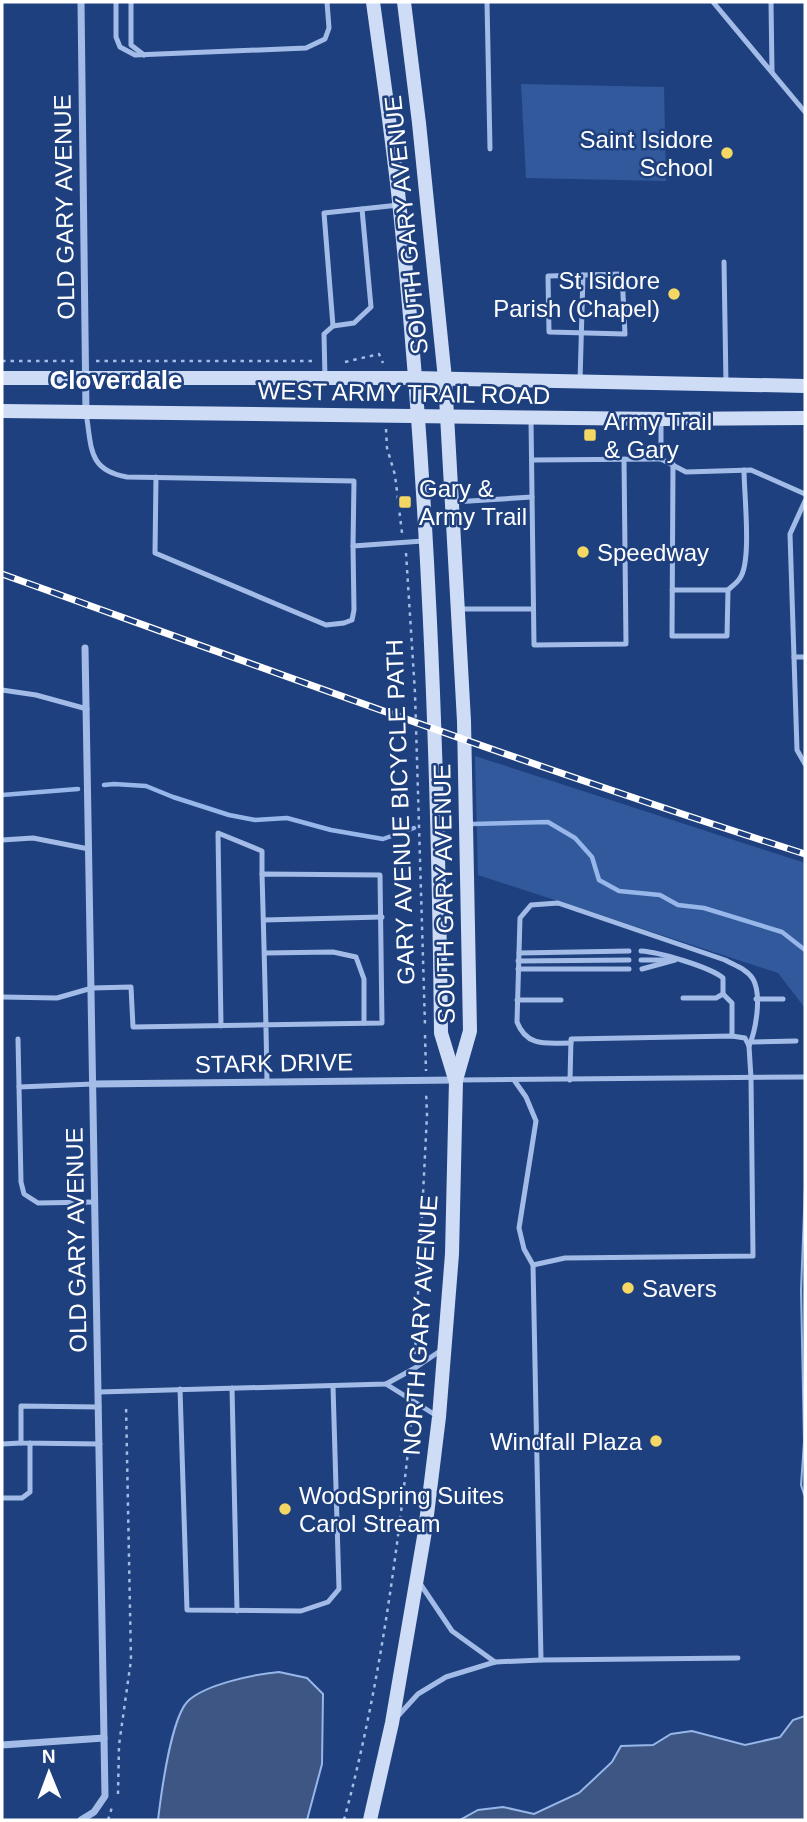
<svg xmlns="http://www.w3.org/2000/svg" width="807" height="1822" viewBox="0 0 807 1822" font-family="Helvetica,sans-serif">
<rect width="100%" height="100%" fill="#1f407e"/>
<g fill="#32599c">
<polygon points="521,84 664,87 666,181 526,178"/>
<polygon points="475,756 805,863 805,1008 778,973 478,875"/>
</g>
<g fill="#3d5683" stroke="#97b6e9" stroke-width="2">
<polygon points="805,1187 805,1497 801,1485 804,1442 801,1290"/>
<path d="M279 1672 307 1678 323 1694 322 1764 307 1820H158C161 1795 171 1718 188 1701 206 1684 256 1674 279 1672Z"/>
<polygon points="805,1716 805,1820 460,1820 478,1810 503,1807 534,1814 579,1793 612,1762 621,1746 653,1745 671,1734 692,1731 745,1745 780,1737 793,1720"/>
</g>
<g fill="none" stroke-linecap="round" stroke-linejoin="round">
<g stroke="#97b6e9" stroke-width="4.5">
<polyline points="104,785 114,784 146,786 173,797 229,815 255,820 287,818 331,830 383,839 414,828"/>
<polyline points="2,795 78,789"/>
<polyline points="472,824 548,822 575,838 592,857 599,880 619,891 660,895 678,905 704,908 782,932 805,950"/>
</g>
<g stroke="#a3bce7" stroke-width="2.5" stroke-dasharray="3.5 5" stroke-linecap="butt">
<polyline points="2,361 75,361"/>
<polyline points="96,361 313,361"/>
<polyline points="345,362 379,354 383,363"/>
<polyline points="386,429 387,448 395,475 402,533"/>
<polyline points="406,553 415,693 425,1025"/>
<polyline points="425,1035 426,1071"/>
<polyline points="415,1354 427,1115 426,1091"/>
<polyline points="118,1794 119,1745 131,1660 126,1404"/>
<polyline points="108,1820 112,1807"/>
<path d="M344 1820C380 1687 398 1550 412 1413"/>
</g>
<g stroke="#a3bce7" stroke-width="5">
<polyline points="116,2 116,37 120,47 135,55 306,48 325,39 329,28 327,2"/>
<polyline points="131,2 131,45 144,55"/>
<polyline points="487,2 490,149"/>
<polyline points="713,2 805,112"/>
<polyline points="771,2 772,72"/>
<polyline points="724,262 726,384"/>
<polygon points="622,274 625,334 549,332 548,276"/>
<polyline points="333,326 354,323 371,307 362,209"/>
<polyline points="325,378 324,334 333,326 324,213 399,205"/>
<polyline points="580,381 583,275"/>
<path d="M86 413C92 447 87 470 127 477L354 481 353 546 423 541"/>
<polyline points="531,420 534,645 626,644 624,459"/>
<polyline points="661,459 686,472 751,470 805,494"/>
<polyline points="532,460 661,459 661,420"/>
<polyline points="156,477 155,553 326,625 344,623 352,620 354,610 353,546"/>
<polyline points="805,501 790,534 797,750 805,764"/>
<polyline points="454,502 532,497"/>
<polyline points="672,590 728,590 727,636 672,636 673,464"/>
<path d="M728 590C731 587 737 583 740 578 752 561 744 494 744 470"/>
<polyline points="461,609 533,609"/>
<polyline points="794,657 805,657"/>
<polyline points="2,690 36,695 87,709"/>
<polyline points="2,840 33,838 89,849"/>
<polyline points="264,920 382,917"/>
<path d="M641 951C659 952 710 967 723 978V994L716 998H683"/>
<polyline points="265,953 333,952 356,957 364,979 364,1023"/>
<polyline points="519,953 629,951"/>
<polyline points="641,960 670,960"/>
<polyline points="518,961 629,960"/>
<polyline points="518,969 629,969"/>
<polyline points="642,969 675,960"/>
<polyline points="723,994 732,1003 732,1036"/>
<path d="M2 997 57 998 92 988 131 987 133 1027 382 1023 380 875 262 874C264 944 266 1013 267 1083"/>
<polyline points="756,999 783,999"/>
<polyline points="517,1000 561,1000"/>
<polyline points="221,1026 218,833 262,851 262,874"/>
<polyline points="18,1039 21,1182 24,1194 38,1203 95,1202"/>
<polyline points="751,1042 796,1041"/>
<path d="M571 1043C548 1043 527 1048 517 1022L520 918 531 905 558 903 725 960C734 965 747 969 753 979 762 995 756 1030 749 1046"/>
<polyline points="459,1080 805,1077"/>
<polyline points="514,1080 526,1097 536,1121 519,1228 524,1249 533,1265 541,1660"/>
<polyline points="19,1087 93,1084"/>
<polyline points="533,1265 565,1258 753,1256 751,1078 749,1046 745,1038 732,1036 571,1039 570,1080"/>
<polyline points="386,1384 437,1416"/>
<polyline points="232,1388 237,1611"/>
<polyline points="180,1389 187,1610 301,1611 328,1602 339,1589 333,1386"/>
<polyline points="99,1392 386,1384 415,1368 443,1349"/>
<polyline points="99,1407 21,1406 21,1443 100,1444"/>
<polyline points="2,1444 21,1443"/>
<polyline points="2,1498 22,1498 30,1492 30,1443"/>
<polyline points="419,1582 452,1631 495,1662"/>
<polyline points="397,1717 418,1694 446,1677 495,1662 541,1660 738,1658"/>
</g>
<g stroke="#a3bce7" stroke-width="7">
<polyline points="81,2 86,413"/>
<polyline points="93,1084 456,1080"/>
<polyline points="2,1745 104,1738"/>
<polyline points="81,1820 94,1812 105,1796 85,648"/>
</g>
<g stroke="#cedcf6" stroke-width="14">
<path d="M373 2C382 68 392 135 399 201 428 477 438 756 441 1033L455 1079"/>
<polyline points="2,378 414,378 805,386"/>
<polyline points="2,411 661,419 805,418"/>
<polyline points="370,1820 392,1723 425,1531 439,1417 452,1254 456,1080 470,1031 464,721 445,379 419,123 404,2"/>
</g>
<defs>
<path id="rail" d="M2 574C269 670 535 768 805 854"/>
</defs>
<use href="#rail" stroke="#fff" stroke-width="7"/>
<use href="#rail" stroke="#1f407e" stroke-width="4.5" stroke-dasharray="13" stroke-linecap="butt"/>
</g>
<g fill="#f5d864" stroke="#1f407e" stroke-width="2.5">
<circle cx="727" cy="153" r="7"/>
<circle cx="674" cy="294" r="7"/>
<rect x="583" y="428" width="14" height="14" rx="3.5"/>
<rect x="398" y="495" width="14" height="14" rx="3.5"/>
<circle cx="583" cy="552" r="7"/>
<circle cx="628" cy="1288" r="7"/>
<circle cx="656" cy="1441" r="7"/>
<circle cx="285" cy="1509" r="7"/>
</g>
<g text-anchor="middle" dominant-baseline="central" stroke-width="5" stroke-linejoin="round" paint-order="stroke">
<g font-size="24" fill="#fff" stroke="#1f407e" text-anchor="start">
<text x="713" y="139" text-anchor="end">Saint Isidore<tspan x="713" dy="28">School</tspan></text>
<text x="660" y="280" text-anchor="end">St Isidore<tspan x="660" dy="28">Parish (Chapel)</tspan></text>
<text x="604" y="421">Army Trail<tspan x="604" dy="28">&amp; Gary</tspan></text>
<text x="419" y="488">Gary &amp;<tspan x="419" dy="28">Army Trail</tspan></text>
<text x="597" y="552">Speedway</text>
<text x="642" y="1288">Savers</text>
<text x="642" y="1441" text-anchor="end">Windfall Plaza</text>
<text x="299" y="1495">WoodSpring Suites<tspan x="299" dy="28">Carol Stream</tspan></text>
</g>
<g font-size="24" fill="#fff" stroke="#1f407e">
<text transform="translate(64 207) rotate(-91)">OLD GARY AVENUE</text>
<text transform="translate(406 225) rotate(-96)">SOUTH GARY AVENUE</text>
<text transform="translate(404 393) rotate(1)">WEST ARMY TRAIL ROAD</text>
<text transform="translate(400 812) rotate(-92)">GARY AVENUE BICYCLE PATH</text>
<text transform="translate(444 894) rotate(-91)">SOUTH GARY AVENUE</text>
<text transform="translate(274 1063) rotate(-1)">STARK DRIVE</text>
<text transform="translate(76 1240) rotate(-91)">OLD GARY AVENUE</text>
<text transform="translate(420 1325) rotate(-86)">NORTH GARY AVENUE</text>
</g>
<g font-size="26" font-weight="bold" fill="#fff" stroke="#1f407e">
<text x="116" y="380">Cloverdale</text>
</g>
</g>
<rect width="807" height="1822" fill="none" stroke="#ffffff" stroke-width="7"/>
<g transform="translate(49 1773) rotate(359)" stroke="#1f407e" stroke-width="5" paint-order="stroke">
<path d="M0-5L12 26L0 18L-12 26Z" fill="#ffffff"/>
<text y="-10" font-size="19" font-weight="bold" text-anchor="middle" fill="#ffffff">N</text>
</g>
</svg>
